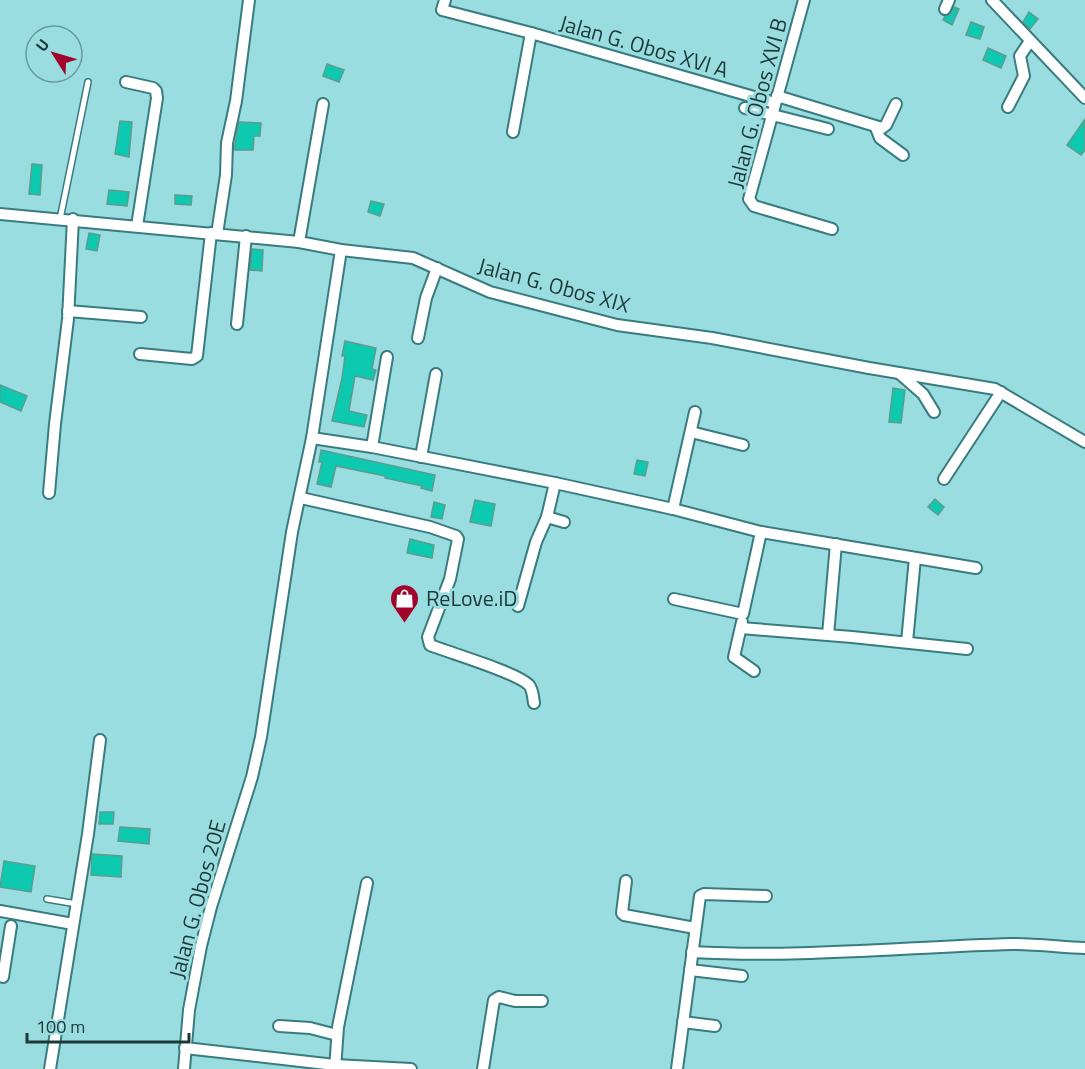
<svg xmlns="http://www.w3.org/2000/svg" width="1085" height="1069" viewBox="0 0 1085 1069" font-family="'Titillium Web',sans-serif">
<rect width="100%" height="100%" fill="#9adde0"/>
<g fill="#0cc9b0" stroke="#5d9c8e" stroke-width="1.5">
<polygon points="954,7 959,9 952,25 943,20 945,16 950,15"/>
<polygon points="1029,12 1038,19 1030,29 1023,22"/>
<polygon points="971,22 984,27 980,39 966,35"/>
<polygon points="988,48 1006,56 1001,68 983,60"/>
<polygon points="327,64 344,70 339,82 323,76"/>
<polygon points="1085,119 1085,150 1081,155 1067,145"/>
<polygon points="120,121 132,122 129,157 115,154"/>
<polygon points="239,122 261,123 260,136 254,136 253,150 234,150"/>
<polygon points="32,164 42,165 40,195 29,194"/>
<polygon points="109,190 129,192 127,206 107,204"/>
<polygon points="175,195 192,196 191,205 175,204"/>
<polygon points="371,201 384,204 380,216 368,212"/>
<polygon points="89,233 100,235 97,251 86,249"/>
<polygon points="252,249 263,250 262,271 250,270"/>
<polygon points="345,341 376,348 372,369 376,370 373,380 355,376 351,399 349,411 367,415 364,427 332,421 342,378 345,356 342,356"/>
<polygon points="0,385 27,396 21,411 0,402"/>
<polygon points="893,388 905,390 901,423 889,422"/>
<polygon points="321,450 435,475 432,491 421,488 422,486 385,478 385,476 336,466 331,487 317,484 322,462 319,462"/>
<polygon points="637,460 648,462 645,476 634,474"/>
<polygon points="935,499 944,507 938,515 928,507"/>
<polygon points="475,500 495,504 491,526 470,522"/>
<polygon points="434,502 445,505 442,519 431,517"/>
<polygon points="410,539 434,545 432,558 407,553"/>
<polygon points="100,812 114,812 113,824 99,824"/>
<polygon points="120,827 150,829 149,844 118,841"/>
<polygon points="92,854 122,856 121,877 91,875"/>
<polygon points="4,861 35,866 31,892 0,887"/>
</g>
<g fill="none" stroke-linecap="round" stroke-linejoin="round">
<defs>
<g id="lane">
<polyline points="60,219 88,82"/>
<polyline points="47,899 77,904"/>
</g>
<g id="street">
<polyline points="445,0 442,10 531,33 775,103"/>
<polyline points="804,0 749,199 754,206 832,229"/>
<polyline points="992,0 1085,98"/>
<polyline points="945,9 949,0"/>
<polyline points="126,82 153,88 156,91 157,98 137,226"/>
<polyline points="777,96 882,128 886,125 896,104"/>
<polyline points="1008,107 1024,76 1020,56 1030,41"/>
<polyline points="745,108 828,129"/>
<polyline points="876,128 880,138 903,155"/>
<polyline points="513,132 531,33"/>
<polyline points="0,214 299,242 341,250 413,258 490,292 617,325 712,338 869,368 995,389 1085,442"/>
<polyline points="217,234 226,175 227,143 236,101 249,0"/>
<polyline points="299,242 323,104"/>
<polyline points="68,311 141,317"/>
<polyline points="237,324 246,236"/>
<polyline points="418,338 426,298 437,268"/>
<polyline points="140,354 192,359 197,356 211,233"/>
<polyline points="899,373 923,394 934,412"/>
<polyline points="691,432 743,445"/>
<polyline points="312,438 372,447 555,483 673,509 761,532 976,568"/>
<polyline points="372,447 387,357"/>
<polyline points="421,457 436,374"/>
<polyline points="944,479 1001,392"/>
<polyline points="49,493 55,424 68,319 73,219"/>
<path d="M301 498 430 527 456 536 458 539 450 579 428 637 430 645C450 653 516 672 529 685 533 690 533 697 534 703"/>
<polyline points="673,509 695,412"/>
<polyline points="547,517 564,522"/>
<polyline points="674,599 743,614 761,532"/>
<polyline points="518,606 536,542 547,517 555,483"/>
<polyline points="742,622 734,657 754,671"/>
<polyline points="741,628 852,637 967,649"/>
<polyline points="828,635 836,544"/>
<polyline points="907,642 915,558"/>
<polyline points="626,881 622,913 624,915 695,928"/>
<polyline points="0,911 73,924"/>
<path d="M692 952C799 958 905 947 1012 944 1036 944 1061 947 1085 948"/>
<polyline points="690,970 742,976"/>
<polyline points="3,977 11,926"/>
<polyline points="683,1022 715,1026"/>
<polyline points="279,1026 310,1028 337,1035"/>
<polyline points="185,1048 335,1065 411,1069"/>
<polyline points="50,1069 88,834 100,740"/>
<polyline points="184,1069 189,1010 201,946 211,907 252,777 261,737 292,532 312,438 341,250"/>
<polyline points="335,1069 338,1027 367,883"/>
<polyline points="483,1069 494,1000 499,997 515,1001 542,1001"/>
<polyline points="677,1069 700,896 704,894 766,896"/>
</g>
</defs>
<use href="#lane" stroke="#397c7f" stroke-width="8"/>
<use href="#street" stroke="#397c7f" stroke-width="14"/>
<use href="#lane" stroke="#fff" stroke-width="5"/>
<use href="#street" stroke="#fff" stroke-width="10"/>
</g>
<defs>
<symbol id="shop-pin" viewBox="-11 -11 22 30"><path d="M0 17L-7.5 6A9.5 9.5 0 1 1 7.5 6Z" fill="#a2032a" stroke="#9adde0"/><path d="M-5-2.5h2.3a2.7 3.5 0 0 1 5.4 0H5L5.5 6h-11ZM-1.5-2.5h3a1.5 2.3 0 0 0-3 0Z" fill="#fff"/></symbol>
</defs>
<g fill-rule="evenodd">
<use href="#shop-pin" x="388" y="582" width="33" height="45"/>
</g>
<g text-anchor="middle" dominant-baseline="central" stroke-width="6" stroke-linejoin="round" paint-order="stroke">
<g font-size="22" fill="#1d393a" stroke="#9adde0">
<text transform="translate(644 46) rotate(16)">Jalan G. Obos XVI A</text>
<text transform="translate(757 103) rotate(-75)">Jalan G. Obos XVI B</text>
<text transform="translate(554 285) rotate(15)">Jalan G. Obos XIX</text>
<text transform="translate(197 899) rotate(-75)">Jalan G. Obos 20E</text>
</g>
<g font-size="22" fill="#1d393a" stroke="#9adde0" text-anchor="start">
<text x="426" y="598">ReLove.iD</text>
</g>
</g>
<g transform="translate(54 54) rotate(307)"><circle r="28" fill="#9adde0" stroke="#689b9e" stroke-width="1.5"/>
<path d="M0-4.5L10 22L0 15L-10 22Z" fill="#a2032a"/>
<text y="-9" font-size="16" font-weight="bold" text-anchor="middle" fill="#1d393a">U</text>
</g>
<path d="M27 1033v9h162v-9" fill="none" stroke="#1d393a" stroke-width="3"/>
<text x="36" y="1033" font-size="18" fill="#1d393a" stroke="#9adde0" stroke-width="4.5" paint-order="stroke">100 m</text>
</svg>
